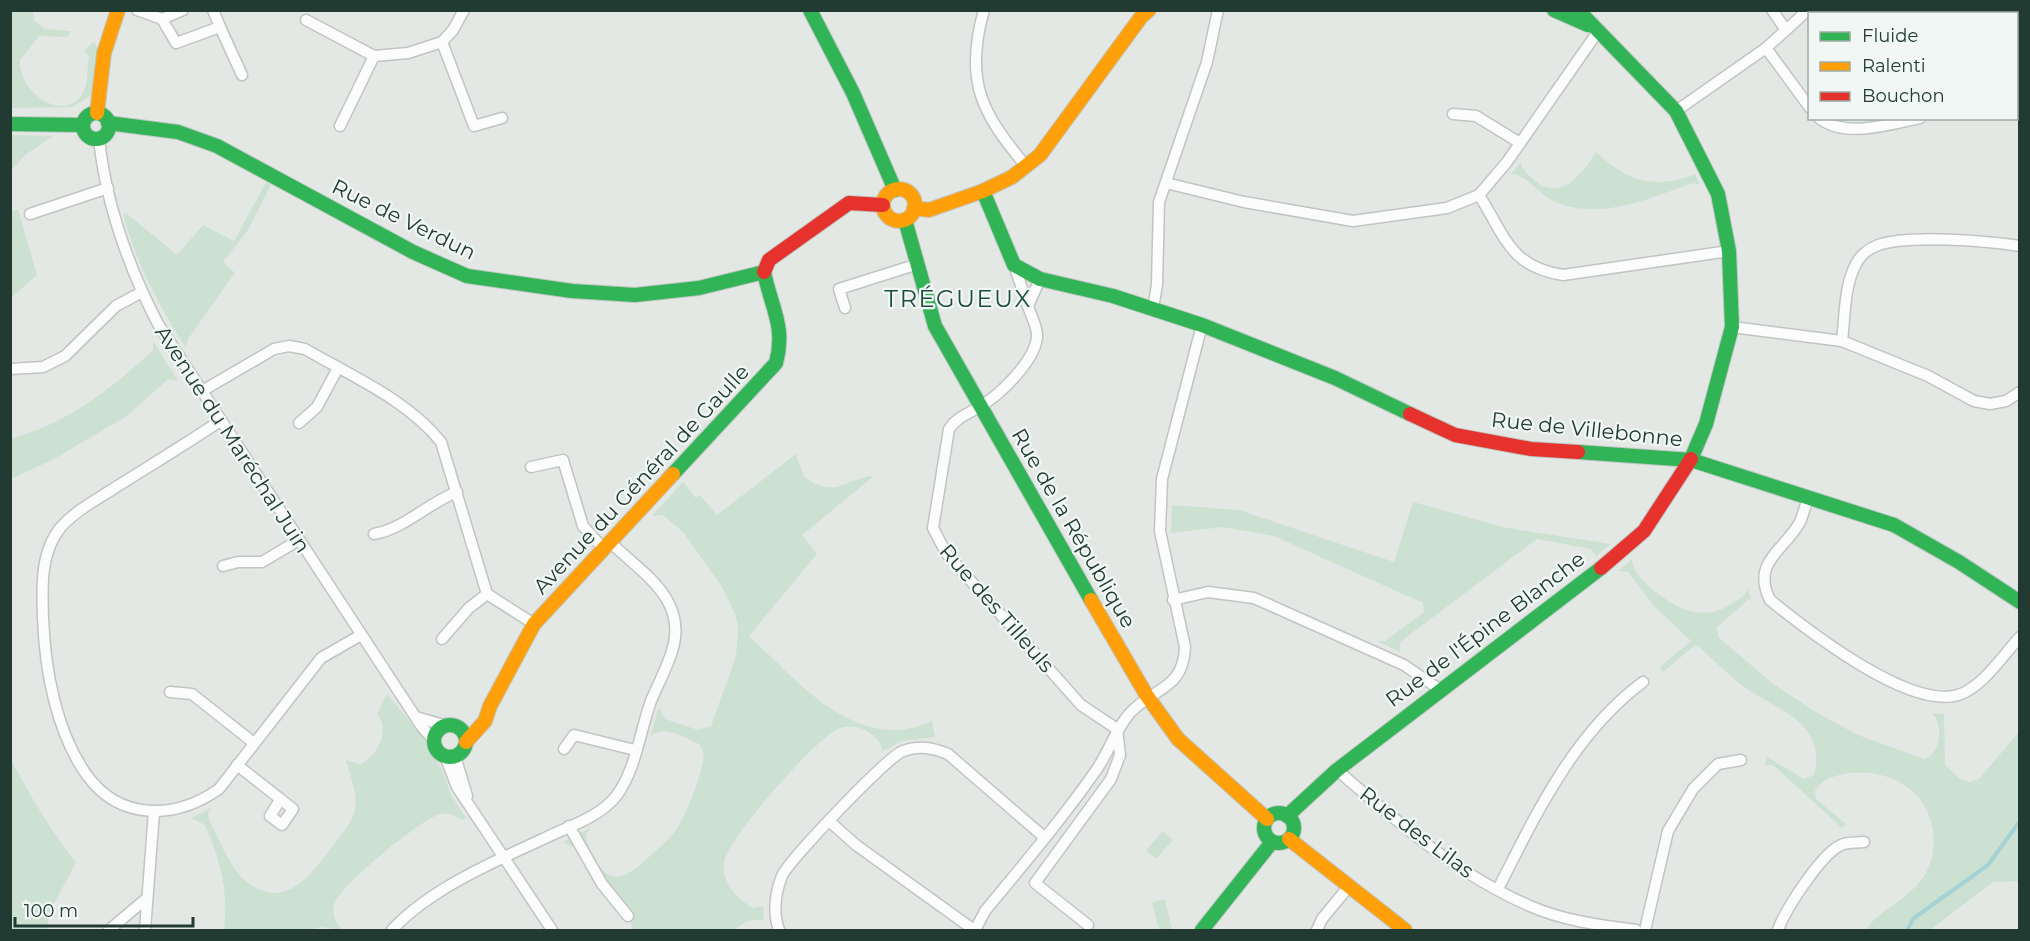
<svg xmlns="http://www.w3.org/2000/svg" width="2030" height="941" viewBox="0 0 2030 941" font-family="Montserrat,sans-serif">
<rect width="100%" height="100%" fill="#e3e8e5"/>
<g fill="#cce1d1">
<path d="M11 11H33L34 20 45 29 71 31 67 37 39 36 20 60C18 94 66 124 83 93 88 85 87 67 89 56L84 51 94 42 99 52 92 95 72 107 11 108Z"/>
<polygon points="11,135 53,136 25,155 11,171"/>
<path d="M1596 152C1628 182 1654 190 1695 174L1700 185 1693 183C1649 198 1600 222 1553 201 1540 195 1525 174 1511 174L1521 162C1521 170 1528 174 1534 180 1560 203 1583 173 1596 152Z"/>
<path d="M266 182 271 185 248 230 223 262 235 273 188 339 186 348C159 306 136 263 123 214L126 213 177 255 203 225 234 241Z"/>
<polygon points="11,206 12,211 18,209 37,275 11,298"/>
<path d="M153 341 178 381 168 379 127 416 54 459 11 479V438C64 426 114 387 153 350Z"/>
<path d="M796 454 804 477C838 500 844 478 874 476L802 535 817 554 749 636C798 681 857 756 932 721L935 737 902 741 881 752 882 747C874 731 854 721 836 730 812 743 732 834 725 859 719 880 736 898 753 908L763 906 764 921C753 917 742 923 735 930H633L631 923 575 847 563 842 590 828 586 834C586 844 592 852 596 860 612 891 633 872 651 855 660 847 670 839 677 828 689 809 701 777 704 754L699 744C685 738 663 723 650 737L659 707 665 719 698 730 711 726 736 656 738 628 736 616 722 587 683 532 663 515 652 516 683 482 696 498 700 495 717 515Z"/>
<polygon points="1413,502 1507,528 1611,544 1596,556 1591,549 1537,539 1400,642 1400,652 1377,641 1385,641 1424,612 1423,603 1274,536 1223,527 1171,533 1172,505 1239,510 1394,562"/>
<path d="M1632 559C1632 571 1643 581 1652 589 1675 608 1702 623 1731 604 1738 600 1744 597 1748 589L1751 600 1749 599 1717 627 1718 637 1772 683 1814 711 1858 735 1924 759C1941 754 1944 725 1932 713L1944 714 1945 765 1959 778 1969 782 1979 779 2019 732V881L1993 882 1930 930H1865C1882 907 1912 899 1927 871 1934 856 1935 842 1932 826 1924 785 1882 767 1844 774 1832 776 1819 781 1814 793L1817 800 1846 824 1842 828 1773 765H1765L1767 757 1804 779 1814 775C1827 724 1780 711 1747 689 1730 677 1714 660 1698 646H1694L1663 672 1660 667 1691 641 1654 606 1628 572 1618 571Z"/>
<path d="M387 694 426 741V747L442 769 451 795 466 818 462 820C456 816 448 812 440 814 420 820 339 886 334 905 332 916 336 923 343 930L321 927 308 930H224C229 893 220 859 205 825L191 818 211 808 208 814 209 820C218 836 232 872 247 882 285 911 310 876 331 848 340 836 352 824 355 809 358 794 350 775 346 760L359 764C377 759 391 729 377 714Z"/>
<path d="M10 758C30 795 49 829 76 862L53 906 46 930H11Z"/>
<polygon points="1163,831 1173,840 1156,859 1146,850"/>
<polygon points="1165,899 1172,930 1159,930 1152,902"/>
</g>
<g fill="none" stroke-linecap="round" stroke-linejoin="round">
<polyline stroke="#a5d2d5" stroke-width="4" points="1907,930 1914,918 1988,865 2020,821"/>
<defs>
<g id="street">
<polyline points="137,10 162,19 176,43 220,27 242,75"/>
<polyline points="213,10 220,27"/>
<polyline points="464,10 453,30 442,42 474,126 502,118"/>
<path d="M984 10C964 80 981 113 1026 166"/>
<polyline points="1772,10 1786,30"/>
<polyline points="1994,10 1997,14"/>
<polyline points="162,19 183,10"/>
<polyline points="306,20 374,56"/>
<polyline points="1766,48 1810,108"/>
<polyline points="1676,111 1766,48 1808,10"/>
<polyline points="1453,114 1476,116 1520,143"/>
<path d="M1819 118C1845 139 1890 124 1920 118"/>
<polyline points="340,126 374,56 408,53 442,42"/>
<path d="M99 139C106 204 128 266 158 324L422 727 434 740"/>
<polyline points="1166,183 1244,202 1353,221 1447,208 1479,195 1507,162 1599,30"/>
<path d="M1479 195C1505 236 1510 267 1563 275L1729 251"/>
<polyline points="30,214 108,188"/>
<polyline points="1014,265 1028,306"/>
<path d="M1040 279 1028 306C1031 316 1038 328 1037 337 1035 361 999 396 979 407 968 414 957 417 949 429L933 528 946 553 1081 705 1117 729 1120 755 1111 779 1035 883 1088 925"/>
<polyline points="845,308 839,289 918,264"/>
<polyline points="1153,308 1157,285 1159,202 1207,62 1218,10"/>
<polyline points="1732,327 1842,341 1928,376 1974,401 1990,404 2006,401 2020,392"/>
<path d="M1842 341C1845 317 1844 286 1856 264 1860 256 1868 249 1876 246 1906 234 1987 241 2020 246"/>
<polyline points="10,369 43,367 65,356 116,306 142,292"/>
<path d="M202 391 274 349 289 346 305 349C351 376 408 400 441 442L487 594 534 624"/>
<path d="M220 421C186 444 151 465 116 487 98 499 76 510 61 527 40 552 42 588 43 618 45 670 56 731 86 774 120 822 176 819 219 789L321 658 361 635"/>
<polyline points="299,423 317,407 338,368"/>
<polyline points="531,467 563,460 583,526 603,548"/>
<path d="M1808 499C1805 506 1803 515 1800 522 1784 551 1751 562 1770 600 1807 630 1913 713 1961 694 1984 685 2003 655 2020 637"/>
<path d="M374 534C404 529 428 503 457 492"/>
<polyline points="223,566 238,562 262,562 299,540"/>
<polyline points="1173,600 1208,592 1254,598 1404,665 1439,689"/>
<polyline points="442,639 469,608 487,594"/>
<polyline points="170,692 192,694 254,743"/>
<polyline points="416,717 447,726"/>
<polyline points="564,749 574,735 635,750"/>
<polyline points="445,756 457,787 552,930"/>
<polyline points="455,756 467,796"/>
<polyline points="237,765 293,809 282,825 270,816 280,800"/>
<path d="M1337 770C1396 821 1458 875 1530 906 1564 921 1600 925 1636 930"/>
<polyline points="829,821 856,845 974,930"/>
<polyline points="569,826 602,884 628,916"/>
<path d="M1498 889C1536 814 1574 733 1643 682"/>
<polyline points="109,930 147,898"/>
<polyline points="145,930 154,812"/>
<path d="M392 930C430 889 493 862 543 839 567 827 601 817 617 795 636 769 640 731 651 701 658 684 667 668 672 651 689 598 640 572 609 541"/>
<path d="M779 930C773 913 775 893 782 876 789 860 887 757 903 751 919 745 933 748 948 754L1044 837"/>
<path d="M975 930 985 911C1023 865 1063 818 1097 769 1109 751 1115 731 1129 714 1154 686 1183 691 1185 647L1160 531 1162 479 1202 325"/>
<polyline points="1317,930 1322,919 1350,885"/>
<polyline points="1645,930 1668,831 1693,789 1718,764 1741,760"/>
<path d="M1778 930C1785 910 1821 854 1841 845 1847 842 1857 843 1864 842"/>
</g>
<g id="fast">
<polyline points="810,10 853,93 895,190"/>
<polyline points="1554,10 1588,25"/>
<polyline points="1578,10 1676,111 1718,194 1729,251 1732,327 1706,424 1691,459"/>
<circle cx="96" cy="126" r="13"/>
<polyline points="108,123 178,132 217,146 413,252 467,276 572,291 635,295 699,288 764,272"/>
<polyline points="10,124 83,125"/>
<polyline points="983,191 1014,265 1040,279 1113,296 1202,325 1335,378 1410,414"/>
<polyline points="905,220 935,326 1091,600"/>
<polyline points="1578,452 1691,460 1894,525 1959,562 2020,602"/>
<path d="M673 474 776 363C786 327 771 307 764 272"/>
<circle cx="450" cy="741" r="16"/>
<circle cx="1279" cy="828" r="15"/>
<polyline points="1287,816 1337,770 1601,568"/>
<polyline points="1202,930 1272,842"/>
</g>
<g id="slow">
<polyline points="97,113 104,53 118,10"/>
<circle cx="899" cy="205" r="16"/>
<polyline points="914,208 929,210 983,191 1012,177 1040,155 1141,17 1149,10"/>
<polyline points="1091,600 1147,696 1178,739 1267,819"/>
<polyline points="466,742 485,721 490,706 534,624 673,474"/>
<polyline points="1289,839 1405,930"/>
</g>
<g id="jam">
<polyline points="764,272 769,260 849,203 883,205"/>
<polyline points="1410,414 1455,435 1531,449 1578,452"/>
<polyline points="1601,568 1644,531 1691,459"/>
</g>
</defs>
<use href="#street" stroke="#c0c5c2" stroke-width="13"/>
<use href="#fast" stroke="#bec6c2" stroke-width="16"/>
<use href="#slow" stroke="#bec6c2" stroke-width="16"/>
<use href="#jam" stroke="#bec6c2" stroke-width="16"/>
<use href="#street" stroke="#fbfcfb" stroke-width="10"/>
<use href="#fast" stroke="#30b455" stroke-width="14"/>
<use href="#slow" stroke="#ff9f0a" stroke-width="14"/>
<use href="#jam" stroke="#e5322d" stroke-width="14"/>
</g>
<g text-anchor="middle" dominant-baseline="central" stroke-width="4.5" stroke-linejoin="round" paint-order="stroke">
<g font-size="21" fill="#213a32" stroke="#f1f7f4">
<text transform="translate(404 219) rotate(26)">Rue de Verdun</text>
<text transform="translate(1587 429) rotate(6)">Rue de Villebonne</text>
<text transform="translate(233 439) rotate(57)">Avenue du Maréchal Juin</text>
<text transform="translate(641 479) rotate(-47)">Avenue du Général de Gaulle</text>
<text transform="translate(1074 528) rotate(60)">Rue de la République</text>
<text transform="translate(997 608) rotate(49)">Rue des Tilleuls</text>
<text transform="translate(1485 629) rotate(-37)">Rue de l'Épine Blanche</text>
<text transform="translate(1417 832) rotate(37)">Rue des Lilas</text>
</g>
<g font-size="24" letter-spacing="1.5" fill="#1e4c3e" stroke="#f1f7f4">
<text x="958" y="298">TRÉGUEUX</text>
</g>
</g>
<rect width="2030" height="941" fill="none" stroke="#213a32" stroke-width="24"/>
<rect x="1808" y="12" width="210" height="108" fill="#f1f7f4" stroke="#9eaba6" stroke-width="1.5"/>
<rect x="1820" y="32" width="30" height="9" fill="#30b455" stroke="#9eaba6" stroke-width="1.5"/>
<text x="1862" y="42" font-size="18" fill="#213a32">Fluide</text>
<rect x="1820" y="62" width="30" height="9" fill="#ff9f0a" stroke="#9eaba6" stroke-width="1.5"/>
<text x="1862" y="72" font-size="18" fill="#213a32">Ralenti</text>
<rect x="1820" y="92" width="30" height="9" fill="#e5322d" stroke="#9eaba6" stroke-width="1.5"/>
<text x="1862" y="102" font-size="18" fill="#213a32">Bouchon</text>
<path d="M15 917v9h178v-9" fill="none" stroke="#213a32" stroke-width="3"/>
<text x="24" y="917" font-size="18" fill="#213a32" stroke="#f1f7f4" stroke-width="4.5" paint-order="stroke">100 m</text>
</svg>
